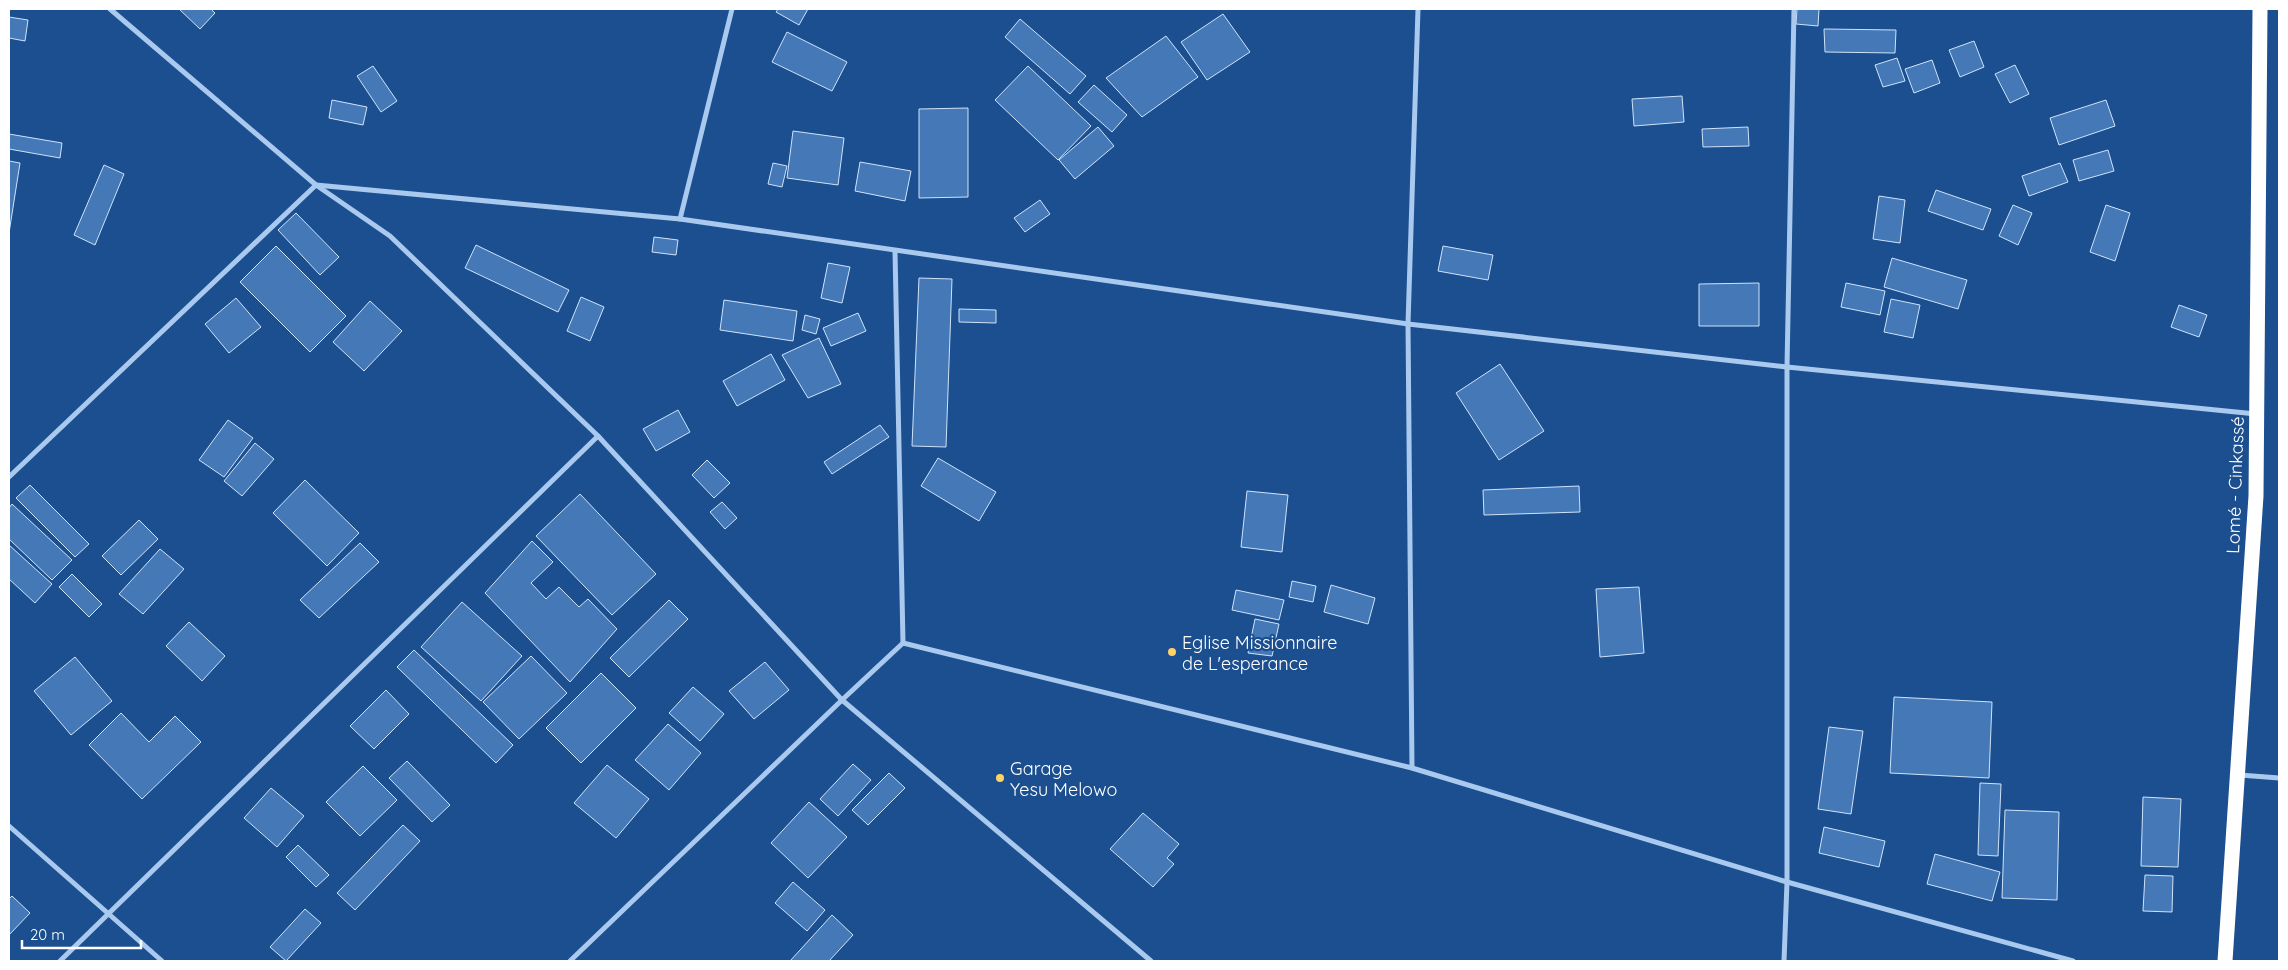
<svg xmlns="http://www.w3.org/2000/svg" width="2288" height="970" viewBox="0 0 2288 970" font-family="Quicksand,sans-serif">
<rect width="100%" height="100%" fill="#1b4f8f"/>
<g fill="#4478b7" stroke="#cfe3fa">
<polygon points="179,9 211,9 215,13 200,29"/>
<polygon points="778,9 808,9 799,25 776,12"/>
<polygon points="1797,9 1819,9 1818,26 1796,24"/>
<polygon points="1223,14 1250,52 1207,80 1181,42"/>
<polygon points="9,17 28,20 25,41 9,38"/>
<polygon points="1020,19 1086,76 1070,94 1005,37"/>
<polygon points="1824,29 1896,30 1895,53 1825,52"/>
<polygon points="787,32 847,62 832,91 772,62"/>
<polygon points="1166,36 1198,77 1142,117 1106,78"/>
<polygon points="1974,41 1984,67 1960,77 1949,50"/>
<polygon points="1897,58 1905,81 1883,87 1875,65"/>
<polygon points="1932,60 1940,83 1914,93 1905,69"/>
<polygon points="2015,65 2029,94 2010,103 1995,74"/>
<polygon points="373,66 397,101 381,112 357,76"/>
<polygon points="1028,66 1091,126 1058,160 995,100"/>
<polygon points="1094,85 1127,115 1112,132 1078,102"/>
<polygon points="1682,96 1684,122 1634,126 1632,99"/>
<polygon points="332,100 367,107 363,125 329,118"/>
<polygon points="2106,100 2115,126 2059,145 2050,118"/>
<polygon points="968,108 968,197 919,198 919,109"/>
<polygon points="1098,127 1114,146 1075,179 1059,160"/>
<polygon points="1748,127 1749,146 1703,147 1702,129"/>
<polygon points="793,131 844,138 838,185 787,178"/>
<polygon points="9,134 62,143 60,158 9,149"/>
<polygon points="2108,150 2114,171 2079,181 2073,160"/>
<polygon points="9,161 20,163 9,233"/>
<polygon points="860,162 911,171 905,201 855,191"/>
<polygon points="773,163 787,166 782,187 768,184"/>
<polygon points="2060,163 2068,182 2029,196 2022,176"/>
<polygon points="104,165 124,174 95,245 74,235"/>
<polygon points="1936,190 1991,209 1983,230 1928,211"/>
<polygon points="1879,196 1905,200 1900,243 1873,239"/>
<polygon points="1040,200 1050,214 1025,232 1014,218"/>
<polygon points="2013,205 2032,213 2018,245 1999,236"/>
<polygon points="2106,205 2130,213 2115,261 2090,252"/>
<polygon points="296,213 339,257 320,275 278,230"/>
<polygon points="654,237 678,240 676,255 652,252"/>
<polygon points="476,245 569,290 558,312 465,268"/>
<polygon points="276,246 346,316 310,352 240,282"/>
<polygon points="1443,246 1493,255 1488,280 1438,271"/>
<polygon points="1892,258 1967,280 1958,309 1884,287"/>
<polygon points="828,263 850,267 842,303 821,298"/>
<polygon points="919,278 952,279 946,447 912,446"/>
<polygon points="1759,283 1759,326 1699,326 1699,284"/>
<polygon points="1846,283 1885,291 1880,315 1841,307"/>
<polygon points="581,297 604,307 590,341 567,331"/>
<polygon points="236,298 261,327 229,353 205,324"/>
<polygon points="1891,299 1920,305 1913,338 1884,332"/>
<polygon points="724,300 797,311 793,341 720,330"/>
<polygon points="370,301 402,331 364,371 333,342"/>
<polygon points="2179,305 2207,315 2199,337 2171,327"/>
<polygon points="959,309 996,310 996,323 959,322"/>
<polygon points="858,313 866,331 831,346 823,328"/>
<polygon points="805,315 820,319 816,334 802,330"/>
<polygon points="819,338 841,384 808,398 782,355"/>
<polygon points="771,354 785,380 737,406 723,381"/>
<polygon points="1500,364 1544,431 1499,460 1456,393"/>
<polygon points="678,410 690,432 656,451 643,429"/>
<polygon points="228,420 253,438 224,477 199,460"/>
<polygon points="880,425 889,437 832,474 824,462"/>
<polygon points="255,443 274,459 242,496 224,481"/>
<polygon points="938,458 996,492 979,521 921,486"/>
<polygon points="707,460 730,483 714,498 692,475"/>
<polygon points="305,480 359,533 327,566 273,513"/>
<polygon points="30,485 89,544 75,557 16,498"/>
<polygon points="1579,486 1580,512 1484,515 1483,490"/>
<polygon points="1247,491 1288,495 1282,552 1241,547"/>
<polygon points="580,494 656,574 612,615 536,536"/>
<polygon points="722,502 737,518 725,529 710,512"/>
<polygon points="12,504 72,560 52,580 9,539 9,508"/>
<polygon points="139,520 158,539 121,575 102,556"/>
<polygon points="532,541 553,562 531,583 546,599 559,587 579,607 588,599 617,629 570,682 485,593"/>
<polygon points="360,543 379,562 319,618 300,600"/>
<polygon points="9,545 52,584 35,603 9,579"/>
<polygon points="160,549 184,569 143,614 119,594"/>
<polygon points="72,574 102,604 89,617 59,587"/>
<polygon points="1292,581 1316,586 1313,602 1289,597"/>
<polygon points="1331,585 1375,598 1368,624 1324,612"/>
<polygon points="1639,587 1644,653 1600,657 1596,589"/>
<polygon points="1236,590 1284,600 1279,620 1232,610"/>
<polygon points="669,600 688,619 629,677 610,658"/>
<polygon points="462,602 522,656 481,701 421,647"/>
<polygon points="1255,619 1279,624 1272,656 1248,653"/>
<polygon points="189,622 225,656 202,681 166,646"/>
<polygon points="414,650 513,745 496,763 397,667"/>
<polygon points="531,656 567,693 519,739 483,702"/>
<polygon points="75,657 112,701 71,735 34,691"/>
<polygon points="765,662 789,690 754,719 729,691"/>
<polygon points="601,673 636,708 581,763 546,728"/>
<polygon points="693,687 724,714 700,741 669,713"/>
<polygon points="386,690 409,714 374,749 350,726"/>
<polygon points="1894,697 1992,702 1989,778 1890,773"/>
<polygon points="121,713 149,742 175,716 201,742 142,799 89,745"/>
<polygon points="668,724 701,753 669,790 635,760"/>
<polygon points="1829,727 1863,731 1851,814 1818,809"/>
<polygon points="407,761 450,805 432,822 389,778"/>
<polygon points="853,764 871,780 838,816 820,799"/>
<polygon points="607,765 649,799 616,838 574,803"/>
<polygon points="363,766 397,800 360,836 326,802"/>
<polygon points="889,773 905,788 868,825 852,810"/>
<polygon points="1980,783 2001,784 1998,856 1978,855"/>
<polygon points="271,788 304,816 277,847 244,818"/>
<polygon points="2143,797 2181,799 2178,867 2141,866"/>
<polygon points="809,802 847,837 808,878 771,843"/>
<polygon points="2005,810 2059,812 2057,900 2002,898"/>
<polygon points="1143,813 1179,844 1167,858 1174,864 1153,887 1110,849"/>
<polygon points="403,825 420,841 355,910 337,893"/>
<polygon points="1824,827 1885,841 1879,867 1819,853"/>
<polygon points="298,845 329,875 316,887 286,857"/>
<polygon points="1935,854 2000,872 1992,901 1927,884"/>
<polygon points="2145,875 2173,876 2172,912 2143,911"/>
<polygon points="793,882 825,910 807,931 775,903"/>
<polygon points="12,896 30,913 9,935 9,899"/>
<polygon points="305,909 321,923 286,961 270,947"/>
<polygon points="832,915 853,935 829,961 790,961"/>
</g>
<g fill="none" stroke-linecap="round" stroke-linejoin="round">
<g stroke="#a9c9ee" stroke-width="5">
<polyline points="110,9 316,185 390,236 598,436 842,700 1151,961"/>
<polyline points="680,219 732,9"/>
<polyline points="895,251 903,643"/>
<polyline points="9,477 316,185 680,219 1408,324 1787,367 2256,414"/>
<polyline points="1412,768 1408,324 1418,9"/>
<polyline points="2240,775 2279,778"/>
<polyline points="9,826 162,961"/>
<polyline points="60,961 598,436"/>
<polyline points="570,961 842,700 903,643 1412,768 1787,882 2073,961"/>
<polyline points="1784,961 1787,882 1787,367 1794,9"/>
</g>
<polyline stroke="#fff" stroke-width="15" points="2225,961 2256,496 2260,9"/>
</g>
<g fill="#ffd166" stroke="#1b4f8f" stroke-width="2">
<circle cx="1172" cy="652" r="5"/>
<circle cx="1000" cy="778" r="5"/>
</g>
<g text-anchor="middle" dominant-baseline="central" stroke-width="4.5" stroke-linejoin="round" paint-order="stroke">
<g font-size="18" fill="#fff" stroke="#1b4f8f">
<text transform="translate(2235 485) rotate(-88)">Lomé - Cinkassé</text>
</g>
<g font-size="18" fill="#fff" stroke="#1b4f8f" text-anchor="start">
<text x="1182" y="642">Eglise Missionnaire<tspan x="1182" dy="21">de L'esperance</tspan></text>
<text x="1010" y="768">Garage<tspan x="1010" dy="21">Yesu Melowo</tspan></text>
</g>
</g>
<rect width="2288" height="970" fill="none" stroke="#ffffff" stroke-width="20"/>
<path d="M22 940v8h119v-8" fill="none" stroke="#ffffff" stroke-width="2.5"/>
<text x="30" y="940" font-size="15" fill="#ffffff" stroke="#1b4f8f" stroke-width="4" paint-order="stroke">20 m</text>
</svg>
